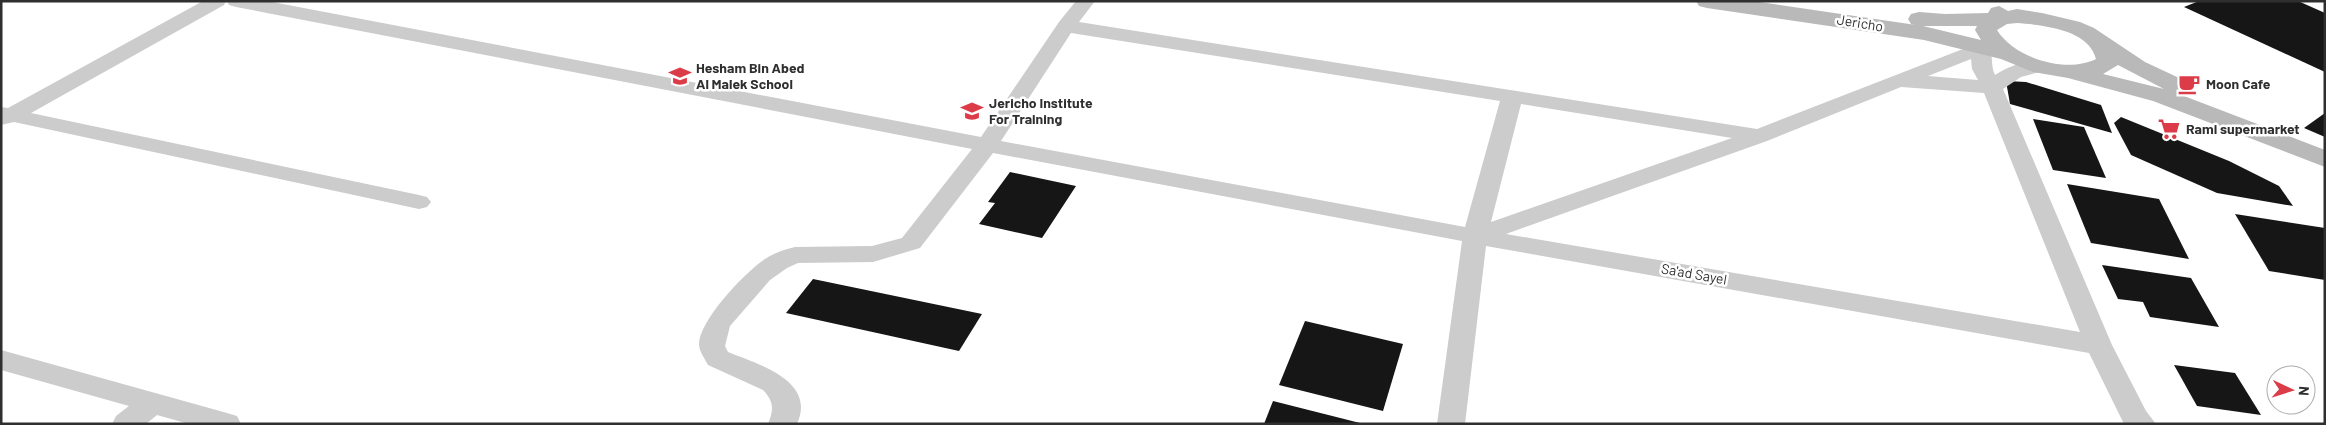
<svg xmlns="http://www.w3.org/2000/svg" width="2326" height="425" font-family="Barlow,sans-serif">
	<rect width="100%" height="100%" fill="#fff"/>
	<!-- building -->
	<g fill="#161616">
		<path d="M2199 1H2298L2325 13V72L2184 7Z"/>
		<path d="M2006 81 2026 82 2101 105 2112 133 2010 104Z"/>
		<path d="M2325 113V137L2304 128Z"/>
		<path d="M2121 117 2229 161 2279 186 2293 206 2217 193 2131 155 2114 123Z"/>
		<path d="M2033 119 2084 127 2106 178 2053 170Z"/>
		<path d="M1010 172 1076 186 1042 238 979 224 995 203 988 202Z"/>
		<path d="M2067 184 2159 199 2189 259 2091 243Z"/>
		<path d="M2235 214 2325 228V280L2269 271Z"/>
		<path d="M2102 265 2191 278 2219 327 2150 317 2143 302 2118 299Z"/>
		<path d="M813 279 982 314 959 351 786 313Z"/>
		<path d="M1305 321 1403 344 1383 411 1279 385Z"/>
		<path d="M2174 365 2235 373 2261 415 2197 406Z"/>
		<path d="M1273 401 1360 423V424H1264Z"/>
	</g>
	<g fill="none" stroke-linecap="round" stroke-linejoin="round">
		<!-- street -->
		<g fill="#ccc" fill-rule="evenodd">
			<path d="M203 1H226L224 5 31 113 419 195 427 197 431 202 427 207 419 209 14 122 1 125V107L8 108Z"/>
			<path d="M227 1H267L981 137 1059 22 1076 1H1095L1079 22 1757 129 1981 42 1988 44C1994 53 1990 65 1995 75 2009 66 2031 58 2047 62L2050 66 2047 70 2021 77 2003 89 2112 345 2146 411 2156 424H2124L2089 353 1486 246 1465 424H1437L1462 241 993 153 920 248 873 262 798 263 787 268 770 280 730 326 725 346 728 352C757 364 817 380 797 424H768C774 410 774 401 763 390L708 365C705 359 699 351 699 344 699 320 749 267 770 256 777 252 786 249 795 247L872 246 902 238 972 149 236 7 229 5ZM1071 33 1500 101 1465 227 1001 141ZM1971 59 1972 69 1978 80 1928 76ZM1901 87 1984 93 2080 332 1506 234 1767 141ZM1521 104 1732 138 1491 222Z"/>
			<path d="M1 350 227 413 237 416 241 424H189L157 415 146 424H112L116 416 129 406 1 370Z"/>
		</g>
		<!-- secondary -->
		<path fill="#b9b9b9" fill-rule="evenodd" d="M1696 1H1753L1916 25 1911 24 1908 19 1911 14 1919 12 1945 14 1988 13 1991 8 1999 6 2008 11 2017 9 2042 13 2080 22 2094 28 2145 62 2192 84 2195 89 2192 94 2184 96 2325 150V167L2153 101 2068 78 2033 72 2001 59 1924 40 1707 8 1699 6ZM2017 23C2042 25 2089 29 2096 59 2066 74 2014 58 1997 30L2007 24ZM1923 26H1977L1975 30 1981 40ZM2118 65 2164 89 2103 74Z"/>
	</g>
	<!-- icons -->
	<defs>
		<g id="school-bare" transform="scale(1.725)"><path d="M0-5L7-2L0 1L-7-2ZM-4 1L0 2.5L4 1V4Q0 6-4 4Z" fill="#db3c48" stroke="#fff" stroke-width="2.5" paint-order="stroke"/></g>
		<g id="cafe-bare" transform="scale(1.725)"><path d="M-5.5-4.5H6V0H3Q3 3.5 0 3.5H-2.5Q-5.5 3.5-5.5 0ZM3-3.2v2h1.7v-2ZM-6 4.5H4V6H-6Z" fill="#db3c48" stroke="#fff" stroke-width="2.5" paint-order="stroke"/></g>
		<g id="university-bare" transform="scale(1.725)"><path d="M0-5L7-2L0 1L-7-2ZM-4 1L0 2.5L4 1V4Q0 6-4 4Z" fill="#db3c48" stroke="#fff" stroke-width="2.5" paint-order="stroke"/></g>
		<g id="supermarket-bare" transform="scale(1.725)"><path d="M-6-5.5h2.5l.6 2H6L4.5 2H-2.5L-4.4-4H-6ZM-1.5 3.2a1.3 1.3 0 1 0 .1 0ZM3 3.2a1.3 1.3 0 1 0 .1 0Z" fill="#db3c48" stroke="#fff" stroke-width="2.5" paint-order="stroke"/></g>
	</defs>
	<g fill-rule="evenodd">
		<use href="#school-bare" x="680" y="76"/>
		<use href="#cafe-bare" x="2189" y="84"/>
		<use href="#university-bare" x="972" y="111"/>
		<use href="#supermarket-bare" x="2169" y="129"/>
	</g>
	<g text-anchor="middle" stroke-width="5" stroke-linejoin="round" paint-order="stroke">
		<!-- street labels -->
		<g font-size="14" fill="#2f2f2f" stroke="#fff">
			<text transform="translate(1860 23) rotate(9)" y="5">Jericho</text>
			<text transform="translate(1694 274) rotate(10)" y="5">Sa'ad Sayel</text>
		</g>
		<!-- poi labels -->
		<g font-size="14" font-weight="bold" fill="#2f2f2f" stroke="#fff" text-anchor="start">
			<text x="696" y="73">Hesham Bin Abed<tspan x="696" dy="16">Al Malek School</tspan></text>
			<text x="2206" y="89">Moon Cafe</text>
			<text x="989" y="108">Jericho Institute<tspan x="989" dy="16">For Training</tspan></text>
			<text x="2186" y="134">Rami supermarket</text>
		</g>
	</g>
	<!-- border -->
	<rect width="2326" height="425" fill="none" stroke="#2f2f2f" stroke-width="5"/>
	<!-- north arrow -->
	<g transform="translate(2291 390) rotate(94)"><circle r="24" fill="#ffffff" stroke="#acacac"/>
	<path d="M0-4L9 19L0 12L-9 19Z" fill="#db3c48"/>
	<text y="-8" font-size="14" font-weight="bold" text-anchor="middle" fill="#2f2f2f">N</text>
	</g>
</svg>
